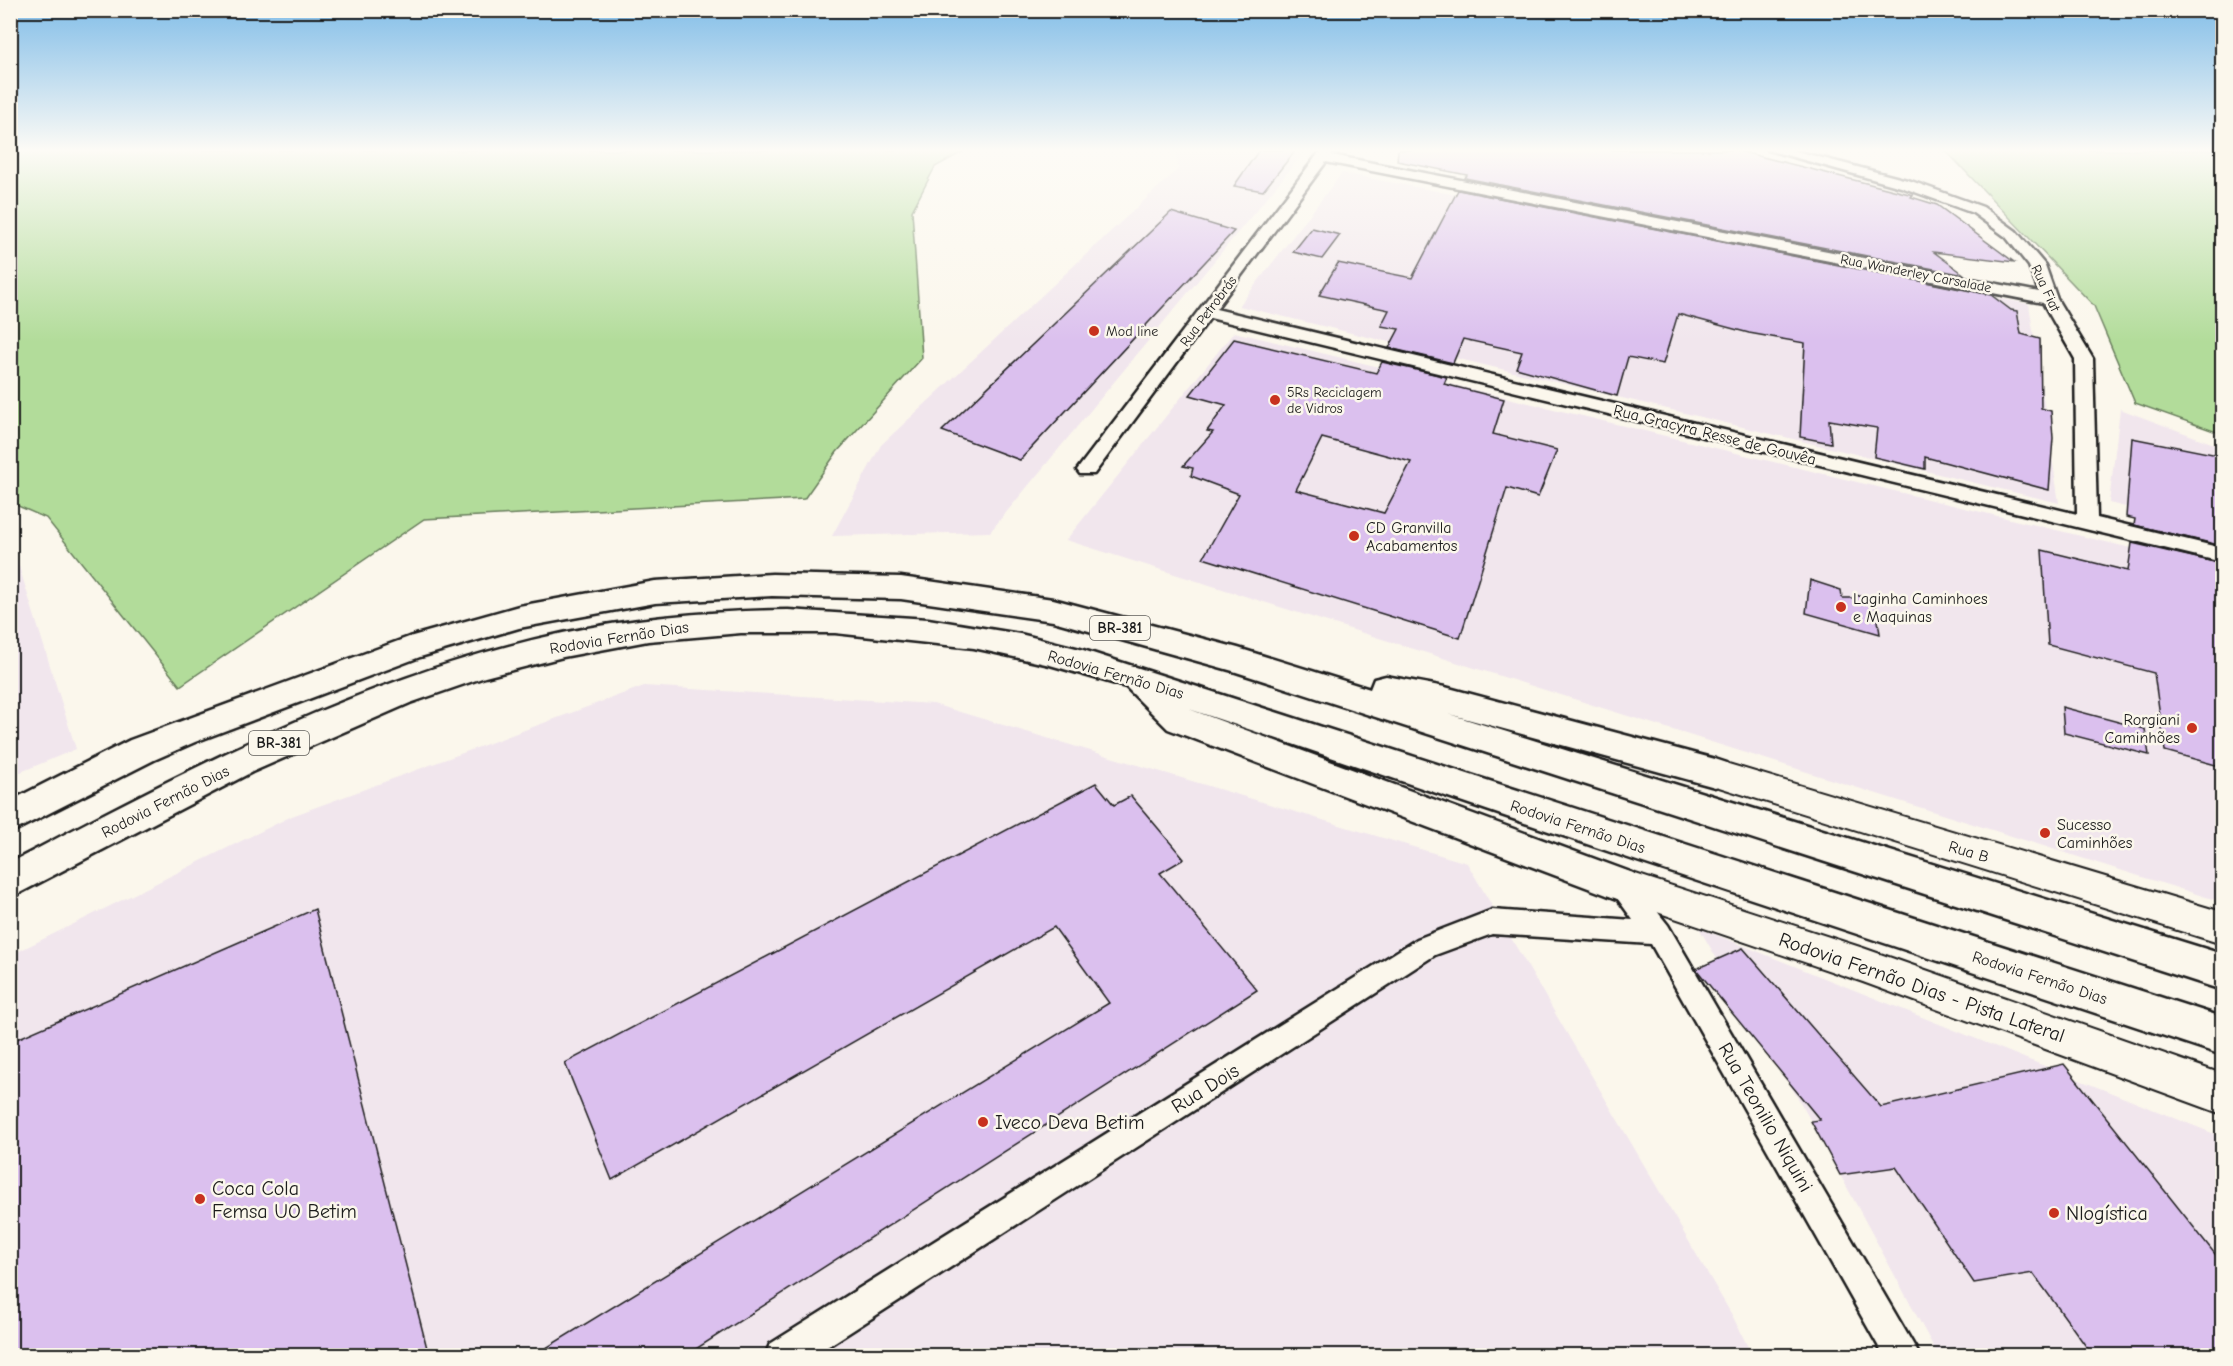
<svg xmlns="http://www.w3.org/2000/svg" width="2233" height="1366" font-family="'Comic Neue',sans-serif">
	<rect width="100%" height="100%" fill="#fbf7ec"/>
	<filter id="ink" filterUnits="userSpaceOnUse"><feTurbulence type="fractalNoise" baseFrequency=".0167" numOctaves="2"/><feDisplacementMap in="SourceGraphic" scale="12" xChannelSelector="R" yChannelSelector="G"/><feConvolveMatrix kernelMatrix="1 2 1 2 8 2 1 2 1" color-interpolation-filters="sRGB"/></filter>
	<g filter="url(#ink)">
		<!-- built -->
		<g fill="#f1e6ed">
			<path d="M1176 150H1306L990 532 832 536 881 445 1178 169Z"/>
			<path d="M1342 173 2029 304 2059 503 1239 306Z"/>
			<path d="M1234 332 2222 570V902L1066 540Z"/>
			<path d="M2120 409 2222 447V530L2109 503Z"/>
			<path d="M11 553 17 560 76 749 11 776Z"/>
			<path d="M644 686 933 704 1467 863 1732 1315 1752 1355 11 1356V955L292 816Z"/>
			<path d="M1699 928 2222 1137V1355H1938L1811 1121Z"/>
		</g>
		<!-- green -->
		<g fill="#b2dc9a" stroke="#677c5b" stroke-width="1.5">
			<path d="M11 150H966L935 167 912 211 922 358 837 452 804 499 424 519 180 686 46 518 11 503Z"/>
			<path d="M1945 150H2222V434L2135 403 2094 306Z"/>
		</g>
		<!-- building -->
		<g fill="#dbc0ee" stroke="#1c1c1c" stroke-width="1.5" fill-rule="evenodd">
			<path d="M1259 150H1296L1263 191 1234 186Z"/>
			<path d="M1398 150H1735L1913 195 1911 197 1937 205 2014 262 1934 252 1965 275 1465 178 1467 175 1397 161Z"/>
			<path d="M1458 190 1991 295 2011 310 2017 311 2021 334 2040 339 2041 408 2051 411 2053 438 2049 490 1925 457V469L1874 457 1877 428 1829 420 1831 443 1800 437 1805 343 1749 333 1678 314 1663 364 1628 357 1617 396 1516 368 1522 352 1463 339 1453 363 1389 348 1399 329 1381 326 1389 310 1319 295 1338 263 1412 278Z"/>
			<path d="M1171 212 1234 231 1020 460 942 431Z"/>
			<path d="M1312 228 1340 235 1322 259 1293 252Z"/>
			<path d="M1234 339 1376 373 1382 362 1447 377 1444 384 1504 399 1493 434 1557 450 1538 497 1507 488 1460 638 1203 558 1239 494 1191 476 1193 468 1183 466 1213 432 1207 431 1226 405 1190 395ZM1322 438 1411 462 1384 513 1296 490Z"/>
			<path d="M2132 438 2223 456V546L2134 525 2135 519 2126 517Z"/>
			<path d="M2132 543 2223 564V767L2165 751 2154 673 2048 645 2042 550 2128 571Z"/>
			<path d="M1810 580 1841 590 1842 598H1855L1856 595 1875 601 1880 634 1806 613Z"/>
			<path d="M2062 707 2145 729 2149 755 2064 733Z"/>
			<path d="M1096 783 1114 805 1131 796 1184 859 1160 873 1257 990 685 1356H533L1109 1003 1054 927 612 1180 565 1063Z"/>
			<path d="M315 909 429 1356H10V1042Z"/>
			<path d="M1743 948 1881 1107 2064 1064 2223 1264V1356H2093L2033 1273 1974 1283 1896 1167 1840 1175 1811 1121 1820 1120 1696 969Z"/>
		</g>
		<g fill="none" stroke-linecap="round" stroke-linejoin="round">
			<!-- street casing -->
			<g stroke="#1c1c1c" stroke-width="5">
				<g id="street">
					<path d="M1321 150H1335L1332 155 2039 292 2029 266 2006 237 1973 213 1901 187 1768 150H1792L1911 181 1983 207 2016 231 2045 265 2057 299 2093 359 2097 518 2222 548V562L1210 318 1094 474H1080L1077 470 1080 466ZM1326 162 2043 303 2075 359 2077 514 1216 309Z"/>
					<path d="M1620 873 1629 876 1668 925 1920 1356H1884L1651 944 1492 934 1435 955 813 1356H765L770 1344 1417 939 1492 910 1633 920 1607 884 1611 876Z"/>
				</g>
			</g>
			<!-- secondary casing -->
			<g stroke="#1c1c1c" stroke-width="4">
				<g id="secondary">
					<path d="M1715 760 2222 912V944L1703 782 1698 773 1703 764Z"/>
					<path d="M1620 869 1863 948 2222 1074V1114L1863 982 1607 895 1602 884 1607 873Z"/>
				</g>
			</g>
			<!-- highway casing -->
			<g stroke="#1c1c1c" stroke-width="5">
				<g id="highway">
					<path d="M772 574 901 577 1053 599 1238 648 1370 689 1374 679 1386 676 1445 687 1715 759 1727 763 1733 773 1727 783 1715 787 1449 714 2222 954V990L1233 671 1053 621 901 599 772 596 655 603 519 628 420 657 195 742 154 760 10 833V801L130 740 409 637 519 606 655 581Z"/>
					<path d="M788 610 928 619 1020 634 1080 649 2222 1017V1055L1628 858 1189 709 1633 873 1639 884 1633 895 1620 900 1168 729 1126 687 1050 665 974 648 835 633H741L648 641 563 657 485 677 410 703 252 772 10 898V863C187 770 366 675 563 633 637 617 712 611 788 610Z"/>
				</g>
			</g>
			<!-- street -->
			<use href="#street" fill="#fbf7ec" fill-rule="evenodd"/>
			<!-- secondary -->
			<use href="#secondary" fill="#fbf7ec" fill-rule="evenodd"/>
			<!-- highway -->
			<use href="#highway" fill="#fbf7ec" fill-rule="evenodd"/>
		</g>
	</g>
	<!-- sky -->
	<linearGradient id="sky" x2="0" y2="1"><stop stop-color="#81bde8"/><stop offset="0.44" stop-color="#fdfbf6"/><stop offset="1" stop-color="#fdfbf6" stop-opacity="0"/></linearGradient>
	<rect width="2233" height="342" fill="url(#sky)"/>
	<!-- markers -->
	<g fill="#c8321e" stroke="#fbf7ec" stroke-width="2">
		<circle cx="1094" cy="331" r="6"/>
		<circle cx="1275" cy="400" r="6"/>
		<circle cx="1354" cy="536" r="6"/>
		<circle cx="1841" cy="607" r="6"/>
		<circle cx="2192" cy="728" r="6"/>
		<circle cx="2045" cy="833" r="6"/>
		<circle cx="983" cy="1122" r="6"/>
		<circle cx="200" cy="1199" r="6"/>
		<circle cx="2054" cy="1213" r="6"/>
	</g>
	<g text-anchor="middle" stroke-width="5" stroke-linejoin="round" paint-order="stroke">
		<!-- far-street labels -->
		<g font-size="14" fill="#1c1c1c" stroke="#fbf7ec">
			<text transform="translate(1916 273) rotate(11)" y="5">Rua Wanderley Carsalade</text>
			<text transform="translate(2046 288) rotate(65)" y="5">Rua Fiat</text>
			<text transform="translate(1208 311) rotate(-53)" y="5">Rua Petrobrás</text>
		</g>
		<!-- far-poi labels -->
		<g font-size="14" fill="#1c1c1c" stroke="#fbf7ec" text-anchor="start">
			<text x="1106" y="336">Mod line</text>
			<text x="1287" y="397">5Rs Reciclagem<tspan x="1287" dy="16">de Vidros</tspan></text>
		</g>
		<!-- shield labels -->
		<g fill="#fbf7ec" stroke="#5f5e5a" stroke-width="1.5">
			<rect x="1090" y="616" width="60" height="24" rx="4.5"/>
			<rect x="249" y="731" width="60" height="24" rx="4.5"/>
		</g>
		<g font-size="15" font-weight="bold" fill="#1c1c1c">
			<text x="1120" y="633">BR-381</text>
			<text x="279" y="748">BR-381</text>
		</g>
		<!-- street labels -->
		<g font-size="16" fill="#1c1c1c" stroke="#fbf7ec">
			<text transform="translate(1715 434) rotate(14)" y="6">Rua Gracyra Resse de Gouvêa</text>
			<text transform="translate(619 637) rotate(-9)" y="6">Rodovia Fernão Dias</text>
			<text transform="translate(1116 674) rotate(16)" y="6">Rodovia Fernão Dias</text>
			<text transform="translate(165 801) rotate(-27)" y="6">Rodovia Fernão Dias</text>
			<text transform="translate(1578 826) rotate(18)" y="6">Rodovia Fernão Dias</text>
			<text transform="translate(1969 851) rotate(17)" y="6">Rua B</text>
			<text transform="translate(2040 977) rotate(18)" y="6">Rodovia Fernão Dias</text>
		</g>
		<!-- poi labels -->
		<g font-size="16" fill="#1c1c1c" stroke="#fbf7ec" text-anchor="start">
			<text x="1366" y="533">CD Granvilla<tspan x="1366" dy="18">Acabamentos</tspan></text>
			<text x="1853" y="604">Laginha Caminhoes<tspan x="1853" dy="18">e Maquinas</tspan></text>
			<text x="2180" y="725" text-anchor="end">Rorgiani<tspan x="2180" dy="18">Caminhões</tspan></text>
			<text x="2057" y="830">Sucesso<tspan x="2057" dy="18">Caminhões</tspan></text>
		</g>
		<!-- near-street labels -->
		<g font-size="20" fill="#1c1c1c" stroke="#fbf7ec">
			<text transform="translate(1922 987) rotate(19)" y="7">Rodovia Fernão Dias - Pista Lateral</text>
			<text transform="translate(1205 1088) rotate(-32)" y="7">Rua Dois</text>
			<text transform="translate(1766 1117) rotate(60)" y="7">Rua Teonilio Niquini</text>
		</g>
		<!-- near-poi labels -->
		<g font-size="20" fill="#1c1c1c" stroke="#fbf7ec" text-anchor="start">
			<text x="995" y="1129">Iveco Deva Betim</text>
			<text x="212" y="1195">Coca Cola<tspan x="212" dy="23">Femsa UO Betim</tspan></text>
			<text x="2066" y="1220">Nlogística</text>
		</g>
	</g>
	<!-- margin -->
	<rect width="2233" height="1366" fill="none" stroke="#fbf7ec" stroke-width="36"/>
	<rect x="18" y="18" width="2197" height="1330" fill="none" stroke="#1c1c1c" stroke-width="2" filter="url(#ink)"/>
</svg>
